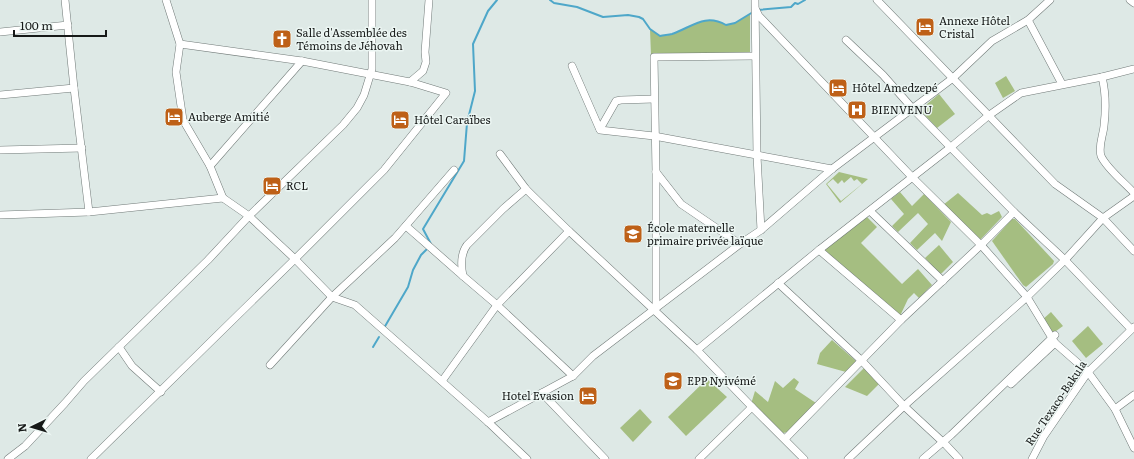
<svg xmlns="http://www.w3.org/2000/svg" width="1134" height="459" font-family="Literata,serif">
	<rect width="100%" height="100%" fill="#dee9e6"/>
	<!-- green -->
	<g fill="#a5be81" fill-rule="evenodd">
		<path d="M750 14V54L651 56 650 29 660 36C664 36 669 35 672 34 692 27 705 13 726 25L735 23Z"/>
		<path d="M1006 76 1015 91 1003 98 995 83Z"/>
		<path d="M939 94 955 114 937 128 920 110Z"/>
		<path d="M839 172 868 179 840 203 826 184ZM851 177 854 181 857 179 862 184 841 201 827 184 833 179 838 184 842 180 844 183Z"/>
		<path d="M900 192 912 206 924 194 951 222 942 241 935 233 917 250 910 243 928 224 918 213 898 232 892 226 904 214 891 199Z"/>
		<path d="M958 193 982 215 987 213 991 215 999 211 1002 217 980 240 943 205Z"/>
		<path d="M867 217 877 227 861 243 902 284 918 269 932 285 919 298 914 293 908 299 900 316 824 250Z"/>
		<path d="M1012 219H1015L1054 261 1053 264 1026 287 1023 285 992 241Z"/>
		<path d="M939 245 953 262 942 273 940 274 925 258Z"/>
		<path d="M1051 312 1063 326 1052 334 1042 320Z"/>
		<path d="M1088 326 1103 344 1086 358 1072 341Z"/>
		<path d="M832 340 857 362 846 372 817 364 820 353Z"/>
		<path d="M864 368 880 383 867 396 845 387Z"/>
		<path d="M794 378 799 382 795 389 816 403 788 432 783 433 751 404 755 391 768 402 775 381 783 388Z"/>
		<path d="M707 379 727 397 686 436 668 417Z"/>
		<path d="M640 409 652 422 633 442 620 428Z"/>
	</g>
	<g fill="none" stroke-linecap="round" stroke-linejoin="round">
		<!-- stream -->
		<g stroke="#4ea7c9" stroke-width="2">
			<path d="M550 0 554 3 577 7 603 17 628 15 639 17 643 19 650 29 660 36C664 35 668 35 672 34 692 27 705 13 726 25L735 23 753 12"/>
			<path d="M757 10 791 7 795 3 798 4 805 0"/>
			<path d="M431 244 423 229 464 161 467 123 475 91 473 44 488 11 497 0"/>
			<path d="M384 328 408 287 413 270 421 255 429 247"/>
			<path d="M373 347 379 337"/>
		</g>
		<!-- street casing -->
		<g stroke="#717a78" stroke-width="8">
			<g id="street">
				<path d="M65 0 74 88 89 212"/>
				<path d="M166 0 180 44 176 72 183 120 210 166 223 198"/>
				<path d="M755 0 757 156 761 230"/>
				<path d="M877 0 1055 184 1103 218 1134 251"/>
				<path d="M1130 0 1134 3"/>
				<path d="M756 10 759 16 912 177 981 245 1027 297 1055 343 1088 372 1115 409 1134 448"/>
				<path d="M1028 20 1062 84"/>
				<path d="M0 32 68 25"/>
				<path d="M846 40 883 75 913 109 1014 212 1065 260 1131 329"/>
				<path d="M572 66 600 130 654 136 832 169"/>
				<path d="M1102 77C1106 93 1106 109 1104 126 1103 136 1098 146 1101 156 1107 169 1124 182 1134 193"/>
				<path d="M410 82 423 71 426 62 425 52 429 0"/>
				<path d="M0 95 74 88"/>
				<path d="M600 129 616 101 621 100 654 99"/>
				<path d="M0 150 82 148"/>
				<path d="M500 154 526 189 533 196 569 231 697 350 752 407 804 459"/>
				<path d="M210 166 302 61"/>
				<path d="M656 172 681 204 740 244"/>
				<path d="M526 189 503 209 467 245C461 253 461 266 463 276L497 305 573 376"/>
				<path d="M870 211 943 281"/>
				<path d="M0 215 89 212 223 198 249 216 295 259 332 297 355 305 488 422 527 459"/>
				<path d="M406 226 463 276"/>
				<path d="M819 250 901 320"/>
				<path d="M778 283 862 361 904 406 946 445 959 459"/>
				<path d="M656 308V172L654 57 755 56"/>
				<path d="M119 347 132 366 161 392"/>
				<path d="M697 350 819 250 951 147 988 116 1021 93 1102 77 1134 69"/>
				<path d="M270 365 332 297 395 238 454 170"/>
				<path d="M442 381 497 305 569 231"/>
				<path d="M1011 384 1055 343"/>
				<path d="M542 393 605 459"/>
				<path d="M1115 409 1134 395"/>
				<path d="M488 422 573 376 593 356 740 244 761 230 832 169 953 78 992 41 1028 20 1050 0"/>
				<path d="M785 439 901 320 981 245 1014 212"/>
				<path d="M8 459 25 446 65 403 84 381 208 260 249 216 343 125 357 108 364 95 372 69V0"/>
				<path d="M91 459 295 259 384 170 446 93 410 82 302 61 180 44"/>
				<path d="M699 459 752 407"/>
				<path d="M848 459 904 406 1027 297 1065 260 1103 218 1134 196"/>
				<path d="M923 459 951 435 1055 335"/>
				<path d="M1032 459 1044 436 1088 372 1134 327"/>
			</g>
		</g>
		<!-- street -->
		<use href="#street" stroke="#fff" stroke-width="7"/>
	</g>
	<!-- icons -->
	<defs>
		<g id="hotel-square" transform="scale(1)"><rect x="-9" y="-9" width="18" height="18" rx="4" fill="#be6017" stroke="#ecf6f3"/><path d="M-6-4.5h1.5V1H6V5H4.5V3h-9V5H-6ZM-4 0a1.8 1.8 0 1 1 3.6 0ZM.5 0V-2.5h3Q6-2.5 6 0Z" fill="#fff"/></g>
		<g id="church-square" transform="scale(1)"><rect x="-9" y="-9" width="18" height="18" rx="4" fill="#be6017" stroke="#ecf6f3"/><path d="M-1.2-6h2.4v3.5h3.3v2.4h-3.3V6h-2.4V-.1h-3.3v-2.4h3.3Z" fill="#fff"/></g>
		<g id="hospital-square" transform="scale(1)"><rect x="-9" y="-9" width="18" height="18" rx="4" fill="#be6017" stroke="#ecf6f3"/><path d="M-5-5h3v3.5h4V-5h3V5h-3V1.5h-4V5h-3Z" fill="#fff"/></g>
		<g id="school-square" transform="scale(1)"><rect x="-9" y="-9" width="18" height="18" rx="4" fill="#be6017" stroke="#ecf6f3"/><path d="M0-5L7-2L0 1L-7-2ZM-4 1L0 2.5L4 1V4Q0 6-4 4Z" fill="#fff"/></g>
	</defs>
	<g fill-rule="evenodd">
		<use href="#hotel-square" x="925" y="27"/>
		<use href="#church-square" x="282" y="39"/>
		<use href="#hotel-square" x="838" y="88"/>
		<use href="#hospital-square" x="857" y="110"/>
		<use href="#hotel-square" x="174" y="117"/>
		<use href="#hotel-square" x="400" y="120"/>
		<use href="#hotel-square" x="272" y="186"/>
		<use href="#school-square" x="633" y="234"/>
		<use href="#school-square" x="673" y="381"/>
		<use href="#hotel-square" x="588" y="396"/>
	</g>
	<g text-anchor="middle" stroke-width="3" stroke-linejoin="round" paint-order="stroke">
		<!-- poi labels -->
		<g font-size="11" fill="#161918" stroke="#ecf6f3" text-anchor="start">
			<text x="939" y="25">Annexe Hôtel<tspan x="939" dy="13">Cristal</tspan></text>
			<text x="296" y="37">Salle d'Assemblée des<tspan x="296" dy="13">Témoins de Jéhovah</tspan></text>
			<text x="852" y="92">Hôtel Amedzepé</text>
			<text x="871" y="114">BIENVENU</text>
			<text x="188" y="121">Auberge Amitié</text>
			<text x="414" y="124">Hôtel Caraïbes</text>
			<text x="286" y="190">RCL</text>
			<text x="647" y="232">École maternelle<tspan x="647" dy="13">primaire privée laïque</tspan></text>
			<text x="687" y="385">EPP Nyivémé</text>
			<text x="574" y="400" text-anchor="end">Hotel Evasion</text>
		</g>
		<!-- street labels -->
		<g font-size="11" fill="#161918" stroke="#ecf6f3">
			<text transform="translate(1056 403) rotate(-56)" y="4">Rue Texaco-Bakula</text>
		</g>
	</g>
	<!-- north arrow -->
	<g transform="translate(32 427) rotate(265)" stroke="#ecf6f3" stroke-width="3" paint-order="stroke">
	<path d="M0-3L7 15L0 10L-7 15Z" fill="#161918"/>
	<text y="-6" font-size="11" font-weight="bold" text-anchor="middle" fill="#161918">N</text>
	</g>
	<!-- scale -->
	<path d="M14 30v6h92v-6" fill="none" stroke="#161918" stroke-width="2"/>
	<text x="20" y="30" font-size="12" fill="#161918" stroke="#ecf6f3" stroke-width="3" paint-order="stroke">100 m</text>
</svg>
